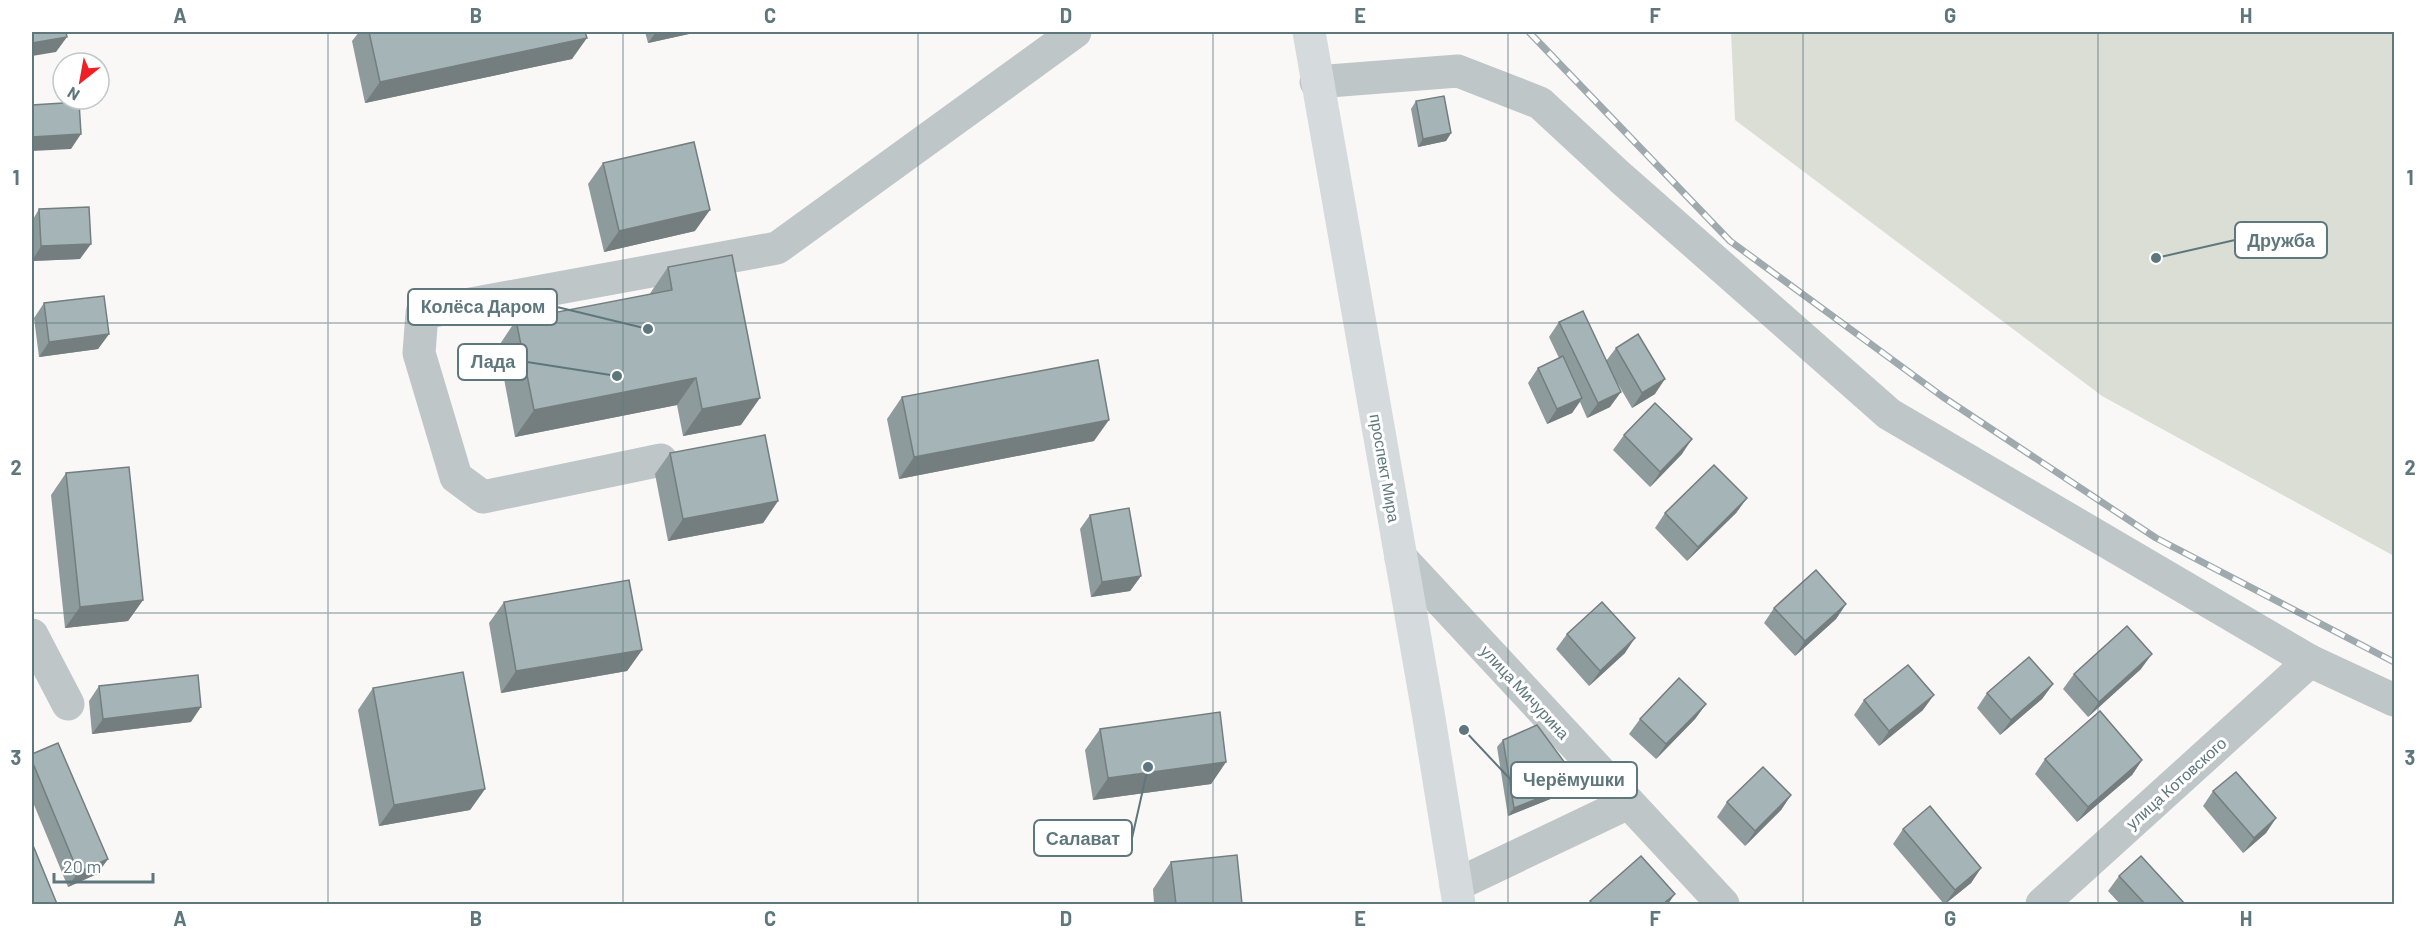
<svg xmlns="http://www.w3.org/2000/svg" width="2426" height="936" font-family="Barlow,sans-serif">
	<rect width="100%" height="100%" fill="#f9f8f6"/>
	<!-- green -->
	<path fill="#daded5" d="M1731 32H2394V556L2102 396 1735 120Z"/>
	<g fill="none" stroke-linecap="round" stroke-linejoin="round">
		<!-- minor -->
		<g stroke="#bfc6c8" stroke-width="33">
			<path d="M1316 82 1458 71 1540 103 1621 178 1889 414 2310 661 2394 700"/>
			<path d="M661 460 483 497 456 477 419 353 422 313 777 248 1075 32"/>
			<path d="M1401 558 1723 904"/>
			<path d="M32 635 68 704"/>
			<path d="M1456 885 1628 803"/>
			<path d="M2042 904 2310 661"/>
		</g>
		<!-- major -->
		<path stroke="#d5dbdd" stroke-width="33" d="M1309 32 1428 712 1459 904"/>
		<!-- rail casing -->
		<g stroke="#9eaaad" stroke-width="7">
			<path id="rail" d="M1529 32 1730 241 1943 397 2156 538 2394 662"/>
		</g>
		<!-- rail -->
		<use href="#rail" stroke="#fff" stroke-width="4.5" stroke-dasharray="14" stroke-linecap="butt"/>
	</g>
	<!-- wall -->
	<g fill="#8e9b9d">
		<path d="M359 32H585L572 59 365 103 352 41Z"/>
		<path d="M645 32H698L648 43Z"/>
		<path d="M1416 101 1451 133 1446 141 1418 147 1411 109Z"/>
		<path d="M603 163 695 231 604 252 588 184Z"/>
		<path d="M39 209 80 259 32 261V221Z"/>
		<path d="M668 267 741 425 683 436 677 405 515 437 498 347 516 320 649 295Z"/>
		<path d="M44 303 109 334 98 349 39 357 34 318Z"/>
		<path d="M1559 322 1606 361 1616 348 1655 394 1632 408 1614 377 1610 407 1587 418 1580 402 1572 413 1547 424 1528 383 1538 368 1559 358 1549 337Z"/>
		<path d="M902 397 1094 441 899 479 887 419Z"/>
		<path d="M1624 435 1682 454 1650 487 1613 450Z"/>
		<path d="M670 453 778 501 763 523 668 541 655 474Z"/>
		<path d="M66 473 143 600 128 621 65 628 51 495Z"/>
		<path d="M1747 498 1736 513 1687 561 1655 528 1665 513Z"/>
		<path d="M1090 515 1141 576 1130 591 1091 597 1080 529Z"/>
		<path d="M504 602 642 650 627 671 501 693 489 623Z"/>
		<path d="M1846 604 1836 619 1795 656 1764 623 1774 608Z"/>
		<path d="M1567 634 1625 653 1589 686 1556 649Z"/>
		<path d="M2141 669 2088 717 2063 689 2074 674Z"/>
		<path d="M2053 684 2042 699 2000 735 1977 708 1987 693Z"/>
		<path d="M99 686 191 722 92 734 89 701Z"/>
		<path d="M373 688 485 789 470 810 379 826 358 710Z"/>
		<path d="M1864 700 1923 710 1879 746 1854 715Z"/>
		<path d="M1706 704 1695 719 1656 759 1629 734 1640 719Z"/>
		<path d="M1100 729 1226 762 1211 784 1093 800 1085 750Z"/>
		<path d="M1503 740 1579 782 1573 790 1508 816 1497 747Z"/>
		<path d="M32 754 108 859 97 874 68 887 32 800Z"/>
		<path d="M2045 759 2142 760 2132 775 2077 822 2035 774Z"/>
		<path d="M2213 791 2276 818 2266 833 2243 853 2203 806Z"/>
		<path d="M1791 795 1781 810 1745 846 1717 817 1727 802Z"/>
		<path d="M1903 829 1981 868 1971 883 1945 904H1944L1893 844Z"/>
		<path d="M1171 862 1242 904H1154L1153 889Z"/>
		<path d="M2119 876 2185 904H2120L2108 891Z"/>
	</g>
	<!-- shaded-wall -->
	<g fill="#747e7f">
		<path d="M656 32H698L648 43Z"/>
		<path d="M67 37 56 52 32 56V43Z"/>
		<path d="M587 38 572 59 365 103 380 82Z"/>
		<path d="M1451 133 1446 141 1418 147 1423 139Z"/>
		<path d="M81 134 71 149 32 151V137Z"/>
		<path d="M710 210 695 231 604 252 619 231Z"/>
		<path d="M91 244 80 259 32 261 41 246Z"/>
		<path d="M109 334 98 349 39 357 49 342Z"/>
		<path d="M696 378 677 405 515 437 534 410Z"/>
		<path d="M1665 379 1655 394 1632 408 1642 393Z"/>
		<path d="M1621 392 1610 407 1587 418 1598 403Z"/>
		<path d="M760 398 741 425 683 436 702 409Z"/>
		<path d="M1582 398 1572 413 1547 424 1557 409Z"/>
		<path d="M1109 420 1094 441 899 479 914 457Z"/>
		<path d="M1692 439 1682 454 1650 487 1660 472Z"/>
		<path d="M1747 498 1736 513 1687 561 1698 547Z"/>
		<path d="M778 501 763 523 668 541 683 519Z"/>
		<path d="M1141 576 1130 591 1091 597 1102 582Z"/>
		<path d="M143 600 128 621 65 628 80 607Z"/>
		<path d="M1846 604 1836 619 1795 656 1805 641Z"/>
		<path d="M1635 638 1625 653 1589 686 1600 671Z"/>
		<path d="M642 650 627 671 501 693 516 671Z"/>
		<path d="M2152 654 2141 669 2088 717 2099 702Z"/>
		<path d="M2053 684 2042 699 2000 735 2011 720Z"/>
		<path d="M1934 695 1923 710 1879 746 1889 731Z"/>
		<path d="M1706 704 1695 719 1656 759 1666 744Z"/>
		<path d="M201 707 191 722 92 734 103 719Z"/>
		<path d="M2142 760 2132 775 2077 822 2088 807Z"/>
		<path d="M1226 762 1211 784 1093 800 1108 778Z"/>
		<path d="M1579 782 1573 790 1508 816 1514 808Z"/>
		<path d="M485 789 470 810 379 826 394 805Z"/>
		<path d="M1791 795 1781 810 1745 846 1755 831Z"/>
		<path d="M2276 818 2266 833 2243 853 2254 838Z"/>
		<path d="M108 859 97 874 68 887 78 872Z"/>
		<path d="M1981 868 1971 883 1945 904 1955 890Z"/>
		<path d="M1675 894 1668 904H1663Z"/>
	</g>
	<!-- building -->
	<g fill="#a5b4b6" stroke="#747e7f" stroke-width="1.5">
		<path d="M32 32H66L67 37 32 43Z"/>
		<path d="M369 32H585L587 38 380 82Z"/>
		<path d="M1444 96 1451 133 1423 139 1416 101Z"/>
		<path d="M79 102 81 134 32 137V105Z"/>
		<path d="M694 142 710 210 619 231 603 163Z"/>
		<path d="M89 207 91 244 41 246 39 209Z"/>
		<path d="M732 255 760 398 702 409 696 378 534 410 516 320 672 290 668 267Z"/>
		<path d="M104 296 109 334 49 342 44 303Z"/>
		<path d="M1583 311 1621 392 1598 403 1559 322Z"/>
		<path d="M1638 334 1665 379 1642 393 1616 348Z"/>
		<path d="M1563 356 1582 398 1557 409 1538 368Z"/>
		<path d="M1098 360 1109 420 914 457 902 397Z"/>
		<path d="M1655 403 1692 439 1660 472 1624 435Z"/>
		<path d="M765 435 778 501 683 519 670 453Z"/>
		<path d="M1714 465 1747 498 1698 547 1665 513Z"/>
		<path d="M129 467 143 600 80 607 66 473Z"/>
		<path d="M1129 508 1141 576 1102 582 1090 515Z"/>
		<path d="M1816 570 1846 604 1805 641 1774 608Z"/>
		<path d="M629 580 642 650 516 671 504 602Z"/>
		<path d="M1602 602 1635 638 1600 671 1567 634Z"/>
		<path d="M2127 626 2152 654 2099 702 2074 674Z"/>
		<path d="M2029 657 2053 684 2011 720 1987 693Z"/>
		<path d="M1908 665 1934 695 1889 731 1864 700Z"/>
		<path d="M463 672 485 789 394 805 373 688Z"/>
		<path d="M198 675 201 707 103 719 99 686Z"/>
		<path d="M1679 678 1706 704 1666 744 1640 719Z"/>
		<path d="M2100 711 2142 760 2088 807 2045 759Z"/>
		<path d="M1220 712 1226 762 1108 778 1100 729Z"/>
		<path d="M1537 725 1579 782 1514 808 1503 740Z"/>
		<path d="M58 743 108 859 78 872 32 761V754Z"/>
		<path d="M1763 767 1791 795 1755 831 1727 802Z"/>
		<path d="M2236 772 2276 818 2254 838 2213 791Z"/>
		<path d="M1930 806 1981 868 1955 890 1903 829Z"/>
		<path d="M32 843 57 904H32Z"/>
		<path d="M1237 855 1242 904H1176L1171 862Z"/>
		<path d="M1641 856 1675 894 1663 904H1593L1590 901Z"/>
		<path d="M2141 856 2185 904H2145L2119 876Z"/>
	</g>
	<!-- grid -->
	<path fill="none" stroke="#5e777d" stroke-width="1.5" stroke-opacity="0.55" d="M328 32V904M623 32V904M918 32V904M1213 32V904M1508 32V904M1803 32V904M2098 32V904M32 323H2394M32 613H2394"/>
	<g text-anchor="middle" stroke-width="6" stroke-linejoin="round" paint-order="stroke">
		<!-- street labels -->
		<g font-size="16" fill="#5e777d" stroke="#fff">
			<text transform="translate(1385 468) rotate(80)" y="6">проспект Мира</text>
			<text transform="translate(1525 692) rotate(47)" y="6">улица Мичурина</text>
			<text transform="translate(2176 783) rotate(-42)" y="6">улица Котовского</text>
		</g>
	</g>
	<!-- callouts -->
	<path fill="none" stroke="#5e777d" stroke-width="2" d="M2156 258L2235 240M648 329L557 307M617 376L527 362M1464 730L1511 780M1148 767L1132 838"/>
	<g fill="#5e777d" stroke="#fff" stroke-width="2">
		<circle cx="2156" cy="258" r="6"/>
		<circle cx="648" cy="329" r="6"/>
		<circle cx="617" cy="376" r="6"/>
		<circle cx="1464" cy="730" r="6"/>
		<circle cx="1148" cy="767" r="6"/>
	</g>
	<g fill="#fff" stroke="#5e777d" stroke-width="2">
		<rect x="2235" y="222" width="92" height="36" rx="6"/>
		<rect x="408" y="289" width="149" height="36" rx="6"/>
		<rect x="458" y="344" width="69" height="36" rx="6"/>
		<rect x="1511" y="762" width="126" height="36" rx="6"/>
		<rect x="1034" y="820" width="98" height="36" rx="6"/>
	</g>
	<g font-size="18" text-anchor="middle" font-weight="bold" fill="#5e777d">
		<text x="2281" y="247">Дружба</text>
		<text x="483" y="313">Колёса Даром</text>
		<text x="493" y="368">Лада</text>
		<text x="1574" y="786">Черёмушки</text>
		<text x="1083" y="845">Салават</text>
	</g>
	<!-- border -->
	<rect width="2426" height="936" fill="none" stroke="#ffffff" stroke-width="66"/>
	<!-- north arrow -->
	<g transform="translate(81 81) rotate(211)"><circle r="28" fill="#ffffff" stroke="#bfc9cb" stroke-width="1.5"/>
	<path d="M0-4.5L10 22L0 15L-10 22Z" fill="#ee2025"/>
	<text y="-9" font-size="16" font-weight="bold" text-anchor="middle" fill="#5e777d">N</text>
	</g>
	<!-- scale -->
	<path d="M54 873v9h99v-9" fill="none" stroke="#5e777d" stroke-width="3"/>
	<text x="63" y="873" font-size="18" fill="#5e777d" stroke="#ffffff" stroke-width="4.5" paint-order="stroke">20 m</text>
	<rect x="33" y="33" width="2360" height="870" fill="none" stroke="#5e777d" stroke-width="2"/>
	<g font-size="20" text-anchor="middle" font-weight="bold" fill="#5e777d">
		<text x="180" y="23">A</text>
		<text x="476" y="23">B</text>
		<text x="770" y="23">C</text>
		<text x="1066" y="23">D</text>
		<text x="1360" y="23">E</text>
		<text x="1655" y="23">F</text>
		<text x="1950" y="23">G</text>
		<text x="2246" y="23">H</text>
		<text x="16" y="185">1</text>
		<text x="2410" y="185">1</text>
		<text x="16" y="475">2</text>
		<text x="2410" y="475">2</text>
		<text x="16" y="765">3</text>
		<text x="2410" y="765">3</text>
		<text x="180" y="926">A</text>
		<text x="476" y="926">B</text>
		<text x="770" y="926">C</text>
		<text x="1066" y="926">D</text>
		<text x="1360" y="926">E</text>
		<text x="1655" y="926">F</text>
		<text x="1950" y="926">G</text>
		<text x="2246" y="926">H</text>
	</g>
</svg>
